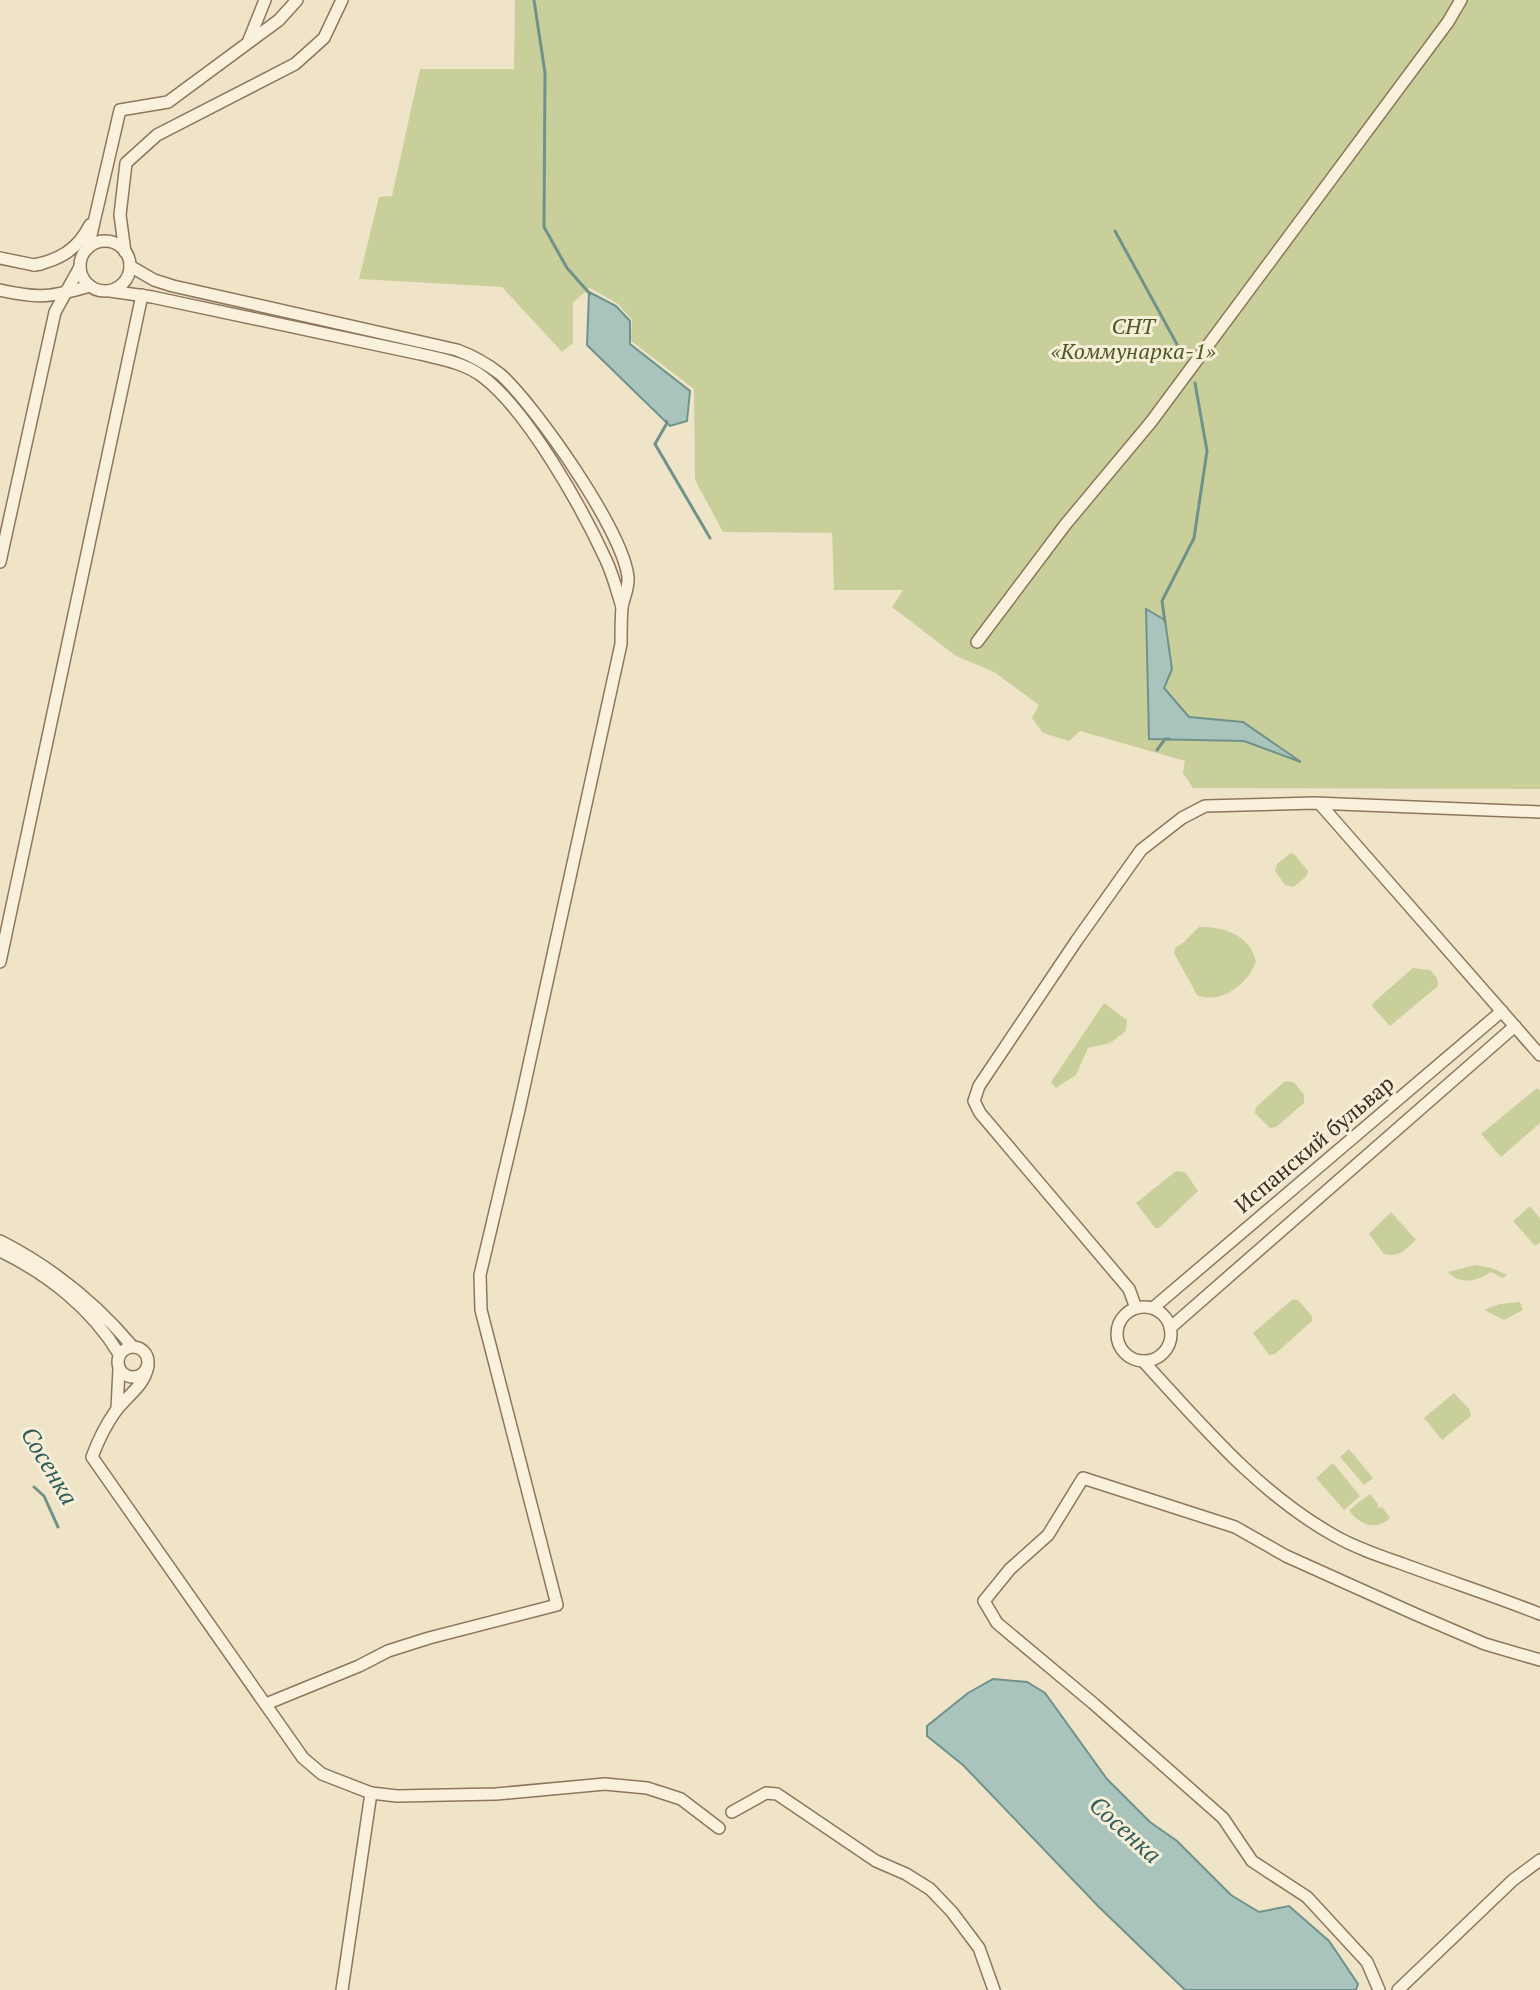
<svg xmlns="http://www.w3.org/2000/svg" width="1540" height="1990" font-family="'PT Serif',serif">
	<rect width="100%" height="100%" fill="#f0e4c8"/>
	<!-- green -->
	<g fill="#c9cf9b">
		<path d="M515 0H1540V789L1193 788 1183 773 1185 761 1080 731 1069 741 1043 733 1032 718 1039 705 994 672 956 656 892 607 903 590H834L832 533 723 532 695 480 694 389 631 341 632 320 618 304 590 288 573 302V343L562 352 502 287 359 279 379 197 392 196 420 69H514Z"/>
		<path d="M1291 853 1295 855 1308 871 1306 877 1293 887 1285 885 1275 871 1277 864Z"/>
		<path d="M1199 927C1224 927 1249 934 1256 961 1249 984 1220 1005 1197 995L1174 953 1176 947 1183 943Z"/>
		<path d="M1413 968 1430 970 1437 978 1438 986 1390 1026 1372 1006 1373 1003Z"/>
		<path d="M1104 1003 1127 1020 1126 1031 1110 1043 1088 1048 1076 1075 1056 1088 1051 1082Z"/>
		<path d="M1285 1081 1294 1082 1304 1095V1103L1276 1127 1270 1128 1255 1113 1256 1107Z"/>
		<path d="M1537 1088 1540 1090V1123L1501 1157 1481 1134Z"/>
		<path d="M1176 1171 1185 1172 1198 1191 1159 1228H1155L1136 1203Z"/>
		<path d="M1530 1206 1540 1218V1242L1535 1246 1513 1221Z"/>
		<path d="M1391 1212 1416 1240C1406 1249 1399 1258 1384 1254L1369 1234Z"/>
		<path d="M1475 1265 1492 1268 1507 1275 1503 1278 1491 1272C1477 1281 1461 1286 1448 1272Z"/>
		<path d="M1293 1299 1299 1301 1312 1316V1321L1275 1354 1269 1355 1253 1333Z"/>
		<path d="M1520 1302 1523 1310 1504 1320 1484 1310 1499 1304Z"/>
		<path d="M1454 1393 1470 1410 1471 1416 1442 1440 1424 1418Z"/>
		<path d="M1349 1449 1373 1478 1364 1485 1340 1457Z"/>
		<path d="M1333 1463 1360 1496 1344 1510 1316 1478Z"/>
		<path d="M1370 1494 1378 1504V1508L1382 1507 1390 1518C1376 1532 1358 1524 1349 1510Z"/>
	</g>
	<!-- water -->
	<g fill="#a9c4bc" stroke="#6f938a" stroke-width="2">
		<path d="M589 292 616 306 630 321V344L690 391 687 421 670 426 587 345Z"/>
		<path d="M1146 609 1165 620 1172 669 1164 688 1189 717 1243 722 1301 762 1244 741 1149 739Z"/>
		<path d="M993 1679 1027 1682 1045 1693 1107 1779 1150 1822 1177 1841 1231 1895 1259 1912 1289 1906 1329 1941 1358 1984 1356 1990H1185L1099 1907 963 1765 927 1736V1726L968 1693Z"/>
	</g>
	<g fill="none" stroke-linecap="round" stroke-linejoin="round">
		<!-- stream -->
		<g stroke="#6f938a" stroke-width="3">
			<path d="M534 0 545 73 544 227 567 268 590 294"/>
			<path d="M1115 231 1179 348"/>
			<path d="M666 421 667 423 655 444 710 538"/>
			<path d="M1165 622 1162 601 1194 538 1207 451 1195 383"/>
			<path d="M1157 750 1165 739H1169"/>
			<path d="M34 1487 44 1496 58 1527"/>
		</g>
		<!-- minor casing -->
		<g stroke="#8d765c" stroke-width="14">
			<g id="minor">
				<path d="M249 40 265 0"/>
				<circle cx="105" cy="266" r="25"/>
				<path d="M88 248 120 110 168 102 279 20 297 0"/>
				<path d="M125 252 120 215 126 163 157 135 295 64 324 38 342 0"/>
				<path d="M0 258 34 265 41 264"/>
				<path d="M34 265C60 260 78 249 90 225"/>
				<path d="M130 266 154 280 173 286 457 350C473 356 486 363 500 374 535 405 623 531 628 577 629 587 624 597 622 607 621 619 621 632 621 644L519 1110 480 1275 481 1310 557 1605 429 1638 388 1651 359 1666 266 1704"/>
				<path d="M0 290C39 299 52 297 90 286"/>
				<path d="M110 291 152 297 420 354C441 359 465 363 483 377 528 411 582 508 606 560 613 575 617 591 622 607"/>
				<path d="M0 562 55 312 80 267"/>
				<path d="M977 642 1065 525 1151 422 1448 22 1461 0"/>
				<path d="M1320 804 1540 1055"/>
				<path d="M0 962 142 295"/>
				<path d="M0 1241C51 1267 95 1302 132 1346"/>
				<path d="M0 1251C48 1274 92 1309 119 1354"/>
				<circle cx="1144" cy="1334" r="27"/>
				<path d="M1136 1308 1129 1289 980 1113 974 1101 979 1086 1077 940 1141 850 1182 818 1205 806 1314 803 1540 812"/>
				<path d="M1153 1308 1502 1011"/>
				<path d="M1170 1328 1515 1026"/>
				<circle cx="133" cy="1362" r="15"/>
				<path d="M1143 1361C1202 1425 1258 1493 1335 1536 1356 1548 1380 1556 1403 1564 1448 1581 1495 1596 1540 1614"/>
				<path d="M148 1366C144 1387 127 1395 115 1412 105 1426 98 1441 92 1457L303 1758 322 1774 371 1793 397 1796 496 1794 605 1784 647 1788 681 1799 719 1828"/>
				<path d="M117 1409 119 1369"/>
				<path d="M732 1812 766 1793 777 1794 876 1861 906 1874 930 1889 952 1912 979 1948 994 1990"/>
				<path d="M342 1990 371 1793"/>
				<path d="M1379 1990 1367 1962 1307 1897 1252 1861 1223 1818 1094 1704 997 1623 984 1601 1010 1569 1048 1535 1083 1478 1235 1527 1286 1556 1415 1614 1485 1644 1540 1660"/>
				<path d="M1398 1990 1513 1880 1540 1860"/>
			</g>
		</g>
		<!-- minor -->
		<use href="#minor" stroke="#faf1dc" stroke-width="11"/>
	</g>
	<g text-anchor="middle" stroke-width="6" stroke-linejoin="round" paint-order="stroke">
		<!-- park labels -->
		<g font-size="22" font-style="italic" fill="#4d5a26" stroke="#f7eed8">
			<text x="1133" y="334">СНТ<tspan x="1133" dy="25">«Коммунарка-1»</tspan></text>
		</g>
		<!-- street labels -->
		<g font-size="22" fill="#3d2e20" stroke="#f7eed8">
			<text transform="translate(1314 1144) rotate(-40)" y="8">Испанский бульвар</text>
		</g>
		<!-- water labels -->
		<g font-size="24" font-style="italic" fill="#2f5d5a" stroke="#f7eed8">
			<text transform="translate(49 1466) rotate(59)" y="8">Сосенка</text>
			<text transform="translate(1125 1830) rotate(42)" y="8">Сосенка</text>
		</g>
	</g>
</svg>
